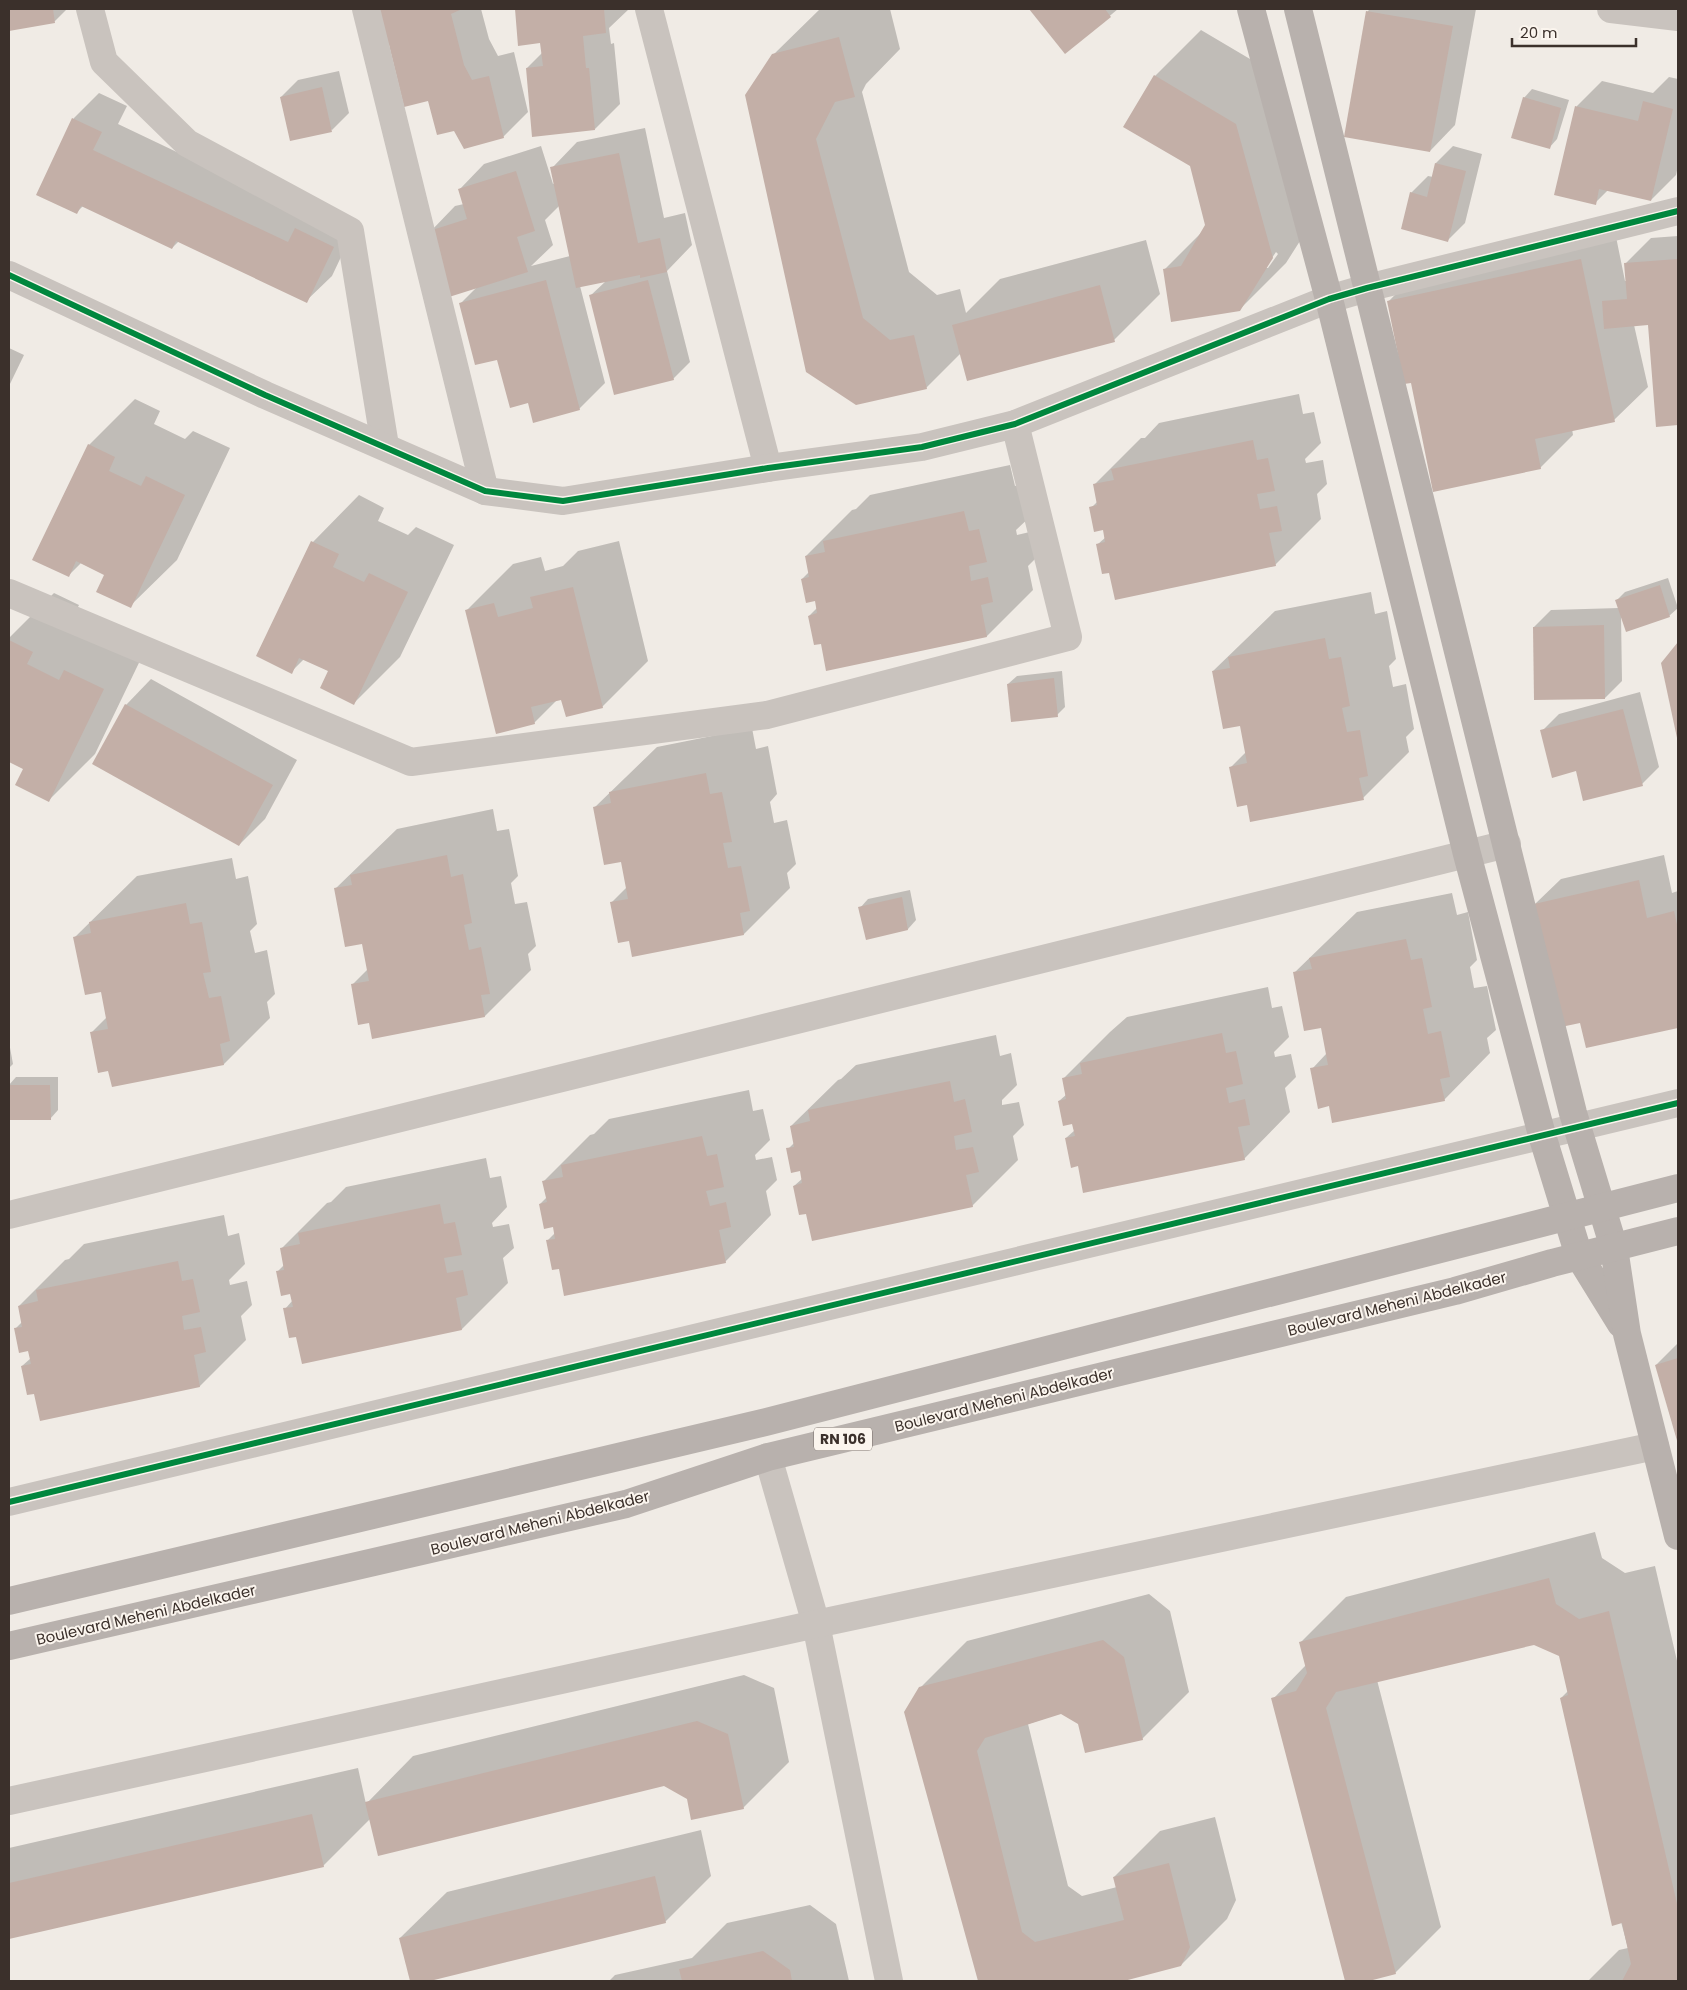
<svg xmlns="http://www.w3.org/2000/svg" width="1687" height="1990" font-family="Poppins,sans-serif">
	<rect width="100%" height="100%" fill="#f0ebe5"/>
	<!-- shadow -->
	<g fill="#0003" fill-rule="evenodd">
		<path d="M9 9H67L55 21 9 30Z"/>
		<path d="M378 9H481L489 39 498 56 514 52 528 112 503 137 455 129 429 99Z"/>
		<path d="M516 9H629L609 28 611 44 614 43 620 104 595 129 527 68 543 52 541 42 519 45Z"/>
		<path d="M820 9H890L900 49 866 84 862 92 909 272 937 295 960 289 966 313 1000 279 1146 240 1160 294 1114 340 961 353 926 388 857 404 773 55Z"/>
		<path d="M1031 9H1118L1065 53Z"/>
		<path d="M1370 9H1476L1455 125 1430 151 1345 136 1368 11Z"/>
		<path d="M1201 30 1282 78 1319 211 1286 263 1239 310 1164 270 1203 231 1206 225 1191 166 1155 76ZM1276 252 1278 254 1268 268H1265Z"/>
		<path d="M339 71 349 113 332 130 281 97 298 80Z"/>
		<path d="M1669 77 1678 79V166L1676 175 1651 200 1608 190 1595 203 1556 194 1577 106 1602 81 1653 93Z"/>
		<path d="M1532 89 1569 100 1557 139 1549 148 1524 98Z"/>
		<path d="M99 93 127 106 118 124 309 215 358 221 332 276 306 301 179 241 172 248 83 206 76 213 38 194 74 118Z"/>
		<path d="M645 128 664 218 685 213 692 245 667 271 690 362 673 379 590 296 606 281 580 286 605 383 579 409 529 402 460 304 478 286 430 232 455 206 464 204 459 190 484 164 541 146 553 184 555 183 552 168 577 142ZM560 205 570 256 531 266 553 245 545 220Z"/>
		<path d="M1453 146 1482 154 1465 223 1448 240 1411 193 1428 176 1433 177 1436 163Z"/>
		<path d="M1614 227 1625 281H1627L1625 264 1651 238 1678 236V424L1657 425 1649 324 1634 325 1648 387 1614 420 1572 429 1573 435 1540 468 1412 382 1388 302 1421 268Z"/>
		<path d="M9 348 24 355 9 386Z"/>
		<path d="M1299 394 1303 414 1314 412 1321 443 1305 459 1306 463 1323 460 1327 484 1317 494 1321 519 1275 565 1110 571 1098 544 1106 537 1104 528 1091 508 1098 501 1094 485 1141 438H1145L1159 423Z"/>
		<path d="M135 399 160 411 154 424 185 439 193 431 230 448 177 560 130 606 106 575 81 563 68 576 89 445Z"/>
		<path d="M1010 465 1015 486 1026 483 1032 515 1016 530 1017 535 1034 531 1039 555 1028 566 1033 590 987 636 822 642 809 616 817 608 816 600 802 579 809 572 806 556 852 510 856 509 870 495Z"/>
		<path d="M359 495 384 508 378 521 408 535 416 527 454 545 400 657 354 703 329 671 304 659 291 672 258 656 313 542Z"/>
		<path d="M619 541 648 661 602 707 562 698 558 699 534 723 466 611 513 564 541 557 545 571 563 566 578 551Z"/>
		<path d="M1668 578 1678 608 1669 616 1621 615 1622 681 1605 698 1534 627 1551 610 1619 608 1617 600 1625 592Z"/>
		<path d="M1371 592 1375 614 1387 611 1396 659 1389 666 1393 687 1406 684 1414 729 1406 737 1409 752 1363 798 1248 804 1231 767 1246 752 1241 725 1213 671 1275 611Z"/>
		<path d="M54 593 79 605 72 618 149 642 95 754 49 800 24 769 9 761V638Z"/>
		<path d="M1678 644V736L1663 663Z"/>
		<path d="M1062 671 1065 707 1057 715 1008 684 1017 676Z"/>
		<path d="M151 679 297 760 265 819 239 845 126 705Z"/>
		<path d="M1640 692 1659 767 1642 784 1577 770 1542 731 1559 714Z"/>
		<path d="M752 728 756 749 768 746 777 794 770 802 774 823 787 820 796 864 787 873 790 888 744 934 630 939 611 903 627 887 622 860 595 807 657 747Z"/>
		<path d="M493 809 497 831 509 829 518 876 511 883 515 904 527 902 536 946 528 954 531 970 485 1016 370 1021 352 985 368 969 363 942 335 889 397 829Z"/>
		<path d="M1664 855 1672 893 1678 891V1027L1587 1047 1581 1021 1535 904 1561 879Z"/>
		<path d="M232 858 236 879 248 876 257 924 250 931 255 953 267 950 275 994 267 1002 270 1018 224 1064 113 1086 109 1069 91 1033 107 1017 102 990 75 937 137 876Z"/>
		<path d="M910 890 916 920 908 929 867 938 860 908 868 899Z"/>
		<path d="M1452 893 1457 915 1468 912 1477 960 1470 967 1474 988 1487 986 1496 1030 1487 1038 1490 1053 1444 1100 1330 1105 1312 1069 1327 1053 1322 1026 1294 973 1357 912Z"/>
		<path d="M1268 987 1272 1008 1282 1006 1289 1037 1274 1052 1275 1057 1291 1054 1296 1077 1285 1088 1290 1112 1244 1159 1079 1165 1066 1138 1075 1130 1073 1122 1059 1101 1067 1094 1063 1079 1110 1032 1127 1017Z"/>
		<path d="M996 1035 1000 1056 1011 1053 1017 1085 1002 1100V1105L1019 1102 1024 1125 1013 1136 1018 1160 972 1206 807 1212 794 1186 803 1178 801 1170 788 1149 795 1142 791 1126 838 1080 841 1079 856 1065Z"/>
		<path d="M9 1042 13 1064 9 1068Z"/>
		<path d="M16 1077H58V1110L50 1119H9V1085Z"/>
		<path d="M749 1090 753 1111 763 1109 770 1140 755 1155 756 1160 772 1157 777 1180 766 1191 771 1215 725 1262 560 1267 547 1241 555 1233 554 1225 540 1204 547 1197 544 1181 590 1135 594 1134 609 1119Z"/>
		<path d="M486 1158 490 1178 501 1176 507 1207 492 1223 493 1227 509 1224 514 1248 503 1258 508 1283 462 1329 297 1335 285 1309 293 1300 291 1293 277 1272 284 1265 281 1249 327 1203 331 1202 346 1187Z"/>
		<path d="M224 1215 228 1236 239 1233 245 1264 229 1280 230 1285 247 1281 252 1305 241 1316 246 1340 200 1386 35 1392 22 1366 31 1358 29 1350 15 1329 22 1322 19 1306 65 1260 69 1259 84 1244Z"/>
		<path d="M1678 1343V1442L1656 1365Z"/>
		<path d="M1595 1532 1602 1558 1625 1573 1655 1566 1678 1665V1981H1588L1619 1950 1628 1948 1561 1698 1568 1691 1560 1655 1534 1643 1377 1680 1441 1927 1395 1973 1365 1981H1346L1273 1699 1306 1665 1300 1643 1346 1597Z"/>
		<path d="M1149 1594 1170 1611 1189 1692 1142 1739 1080 1724 1061 1713 1028 1724 1068 1886 1082 1896 1117 1887 1114 1877 1160 1831 1215 1817 1236 1900 1227 1919 1181 1965 1119 1981H980L905 1712 920 1688 967 1641Z"/>
		<path d="M744 1675 774 1688 789 1762 743 1808 688 1798 664 1785 370 1819 323 1866 9 1938V1848L358 1768 366 1804 413 1756Z"/>
		<path d="M701 1830 711 1876 665 1922 424 1981H411L400 1938 447 1892Z"/>
		<path d="M810 1905 836 1924 849 1981H609L615 1975 692 1958 727 1923Z"/>
	</g>
	<!-- building -->
	<g fill="#c3afa7">
		<path d="M9 9H53L55 23 9 31Z"/>
		<path d="M377 9H462L451 14 464 65 472 80 489 76 504 138 464 149 454 131 437 135 428 101 404 107 389 45 383 35Z"/>
		<path d="M515 9H604L606 33 583 36 586 68H589L595 130 532 137 526 68 543 66 540 43 518 46Z"/>
		<path d="M1029 9H1105L1111 17 1065 54Z"/>
		<path d="M1366 11 1453 26 1430 152 1344 137Z"/>
		<path d="M839 37 855 97 835 102 816 139 863 318 890 340 914 335 927 389 856 405 806 372 745 95 772 54Z"/>
		<path d="M1154 75 1236 124 1273 258 1240 311 1171 322 1163 269 1181 266 1205 225 1190 166 1123 127Z"/>
		<path d="M322 87 332 132 290 141 280 97Z"/>
		<path d="M1523 97 1561 108 1550 149 1511 138Z"/>
		<path d="M1643 101 1673 109 1651 201 1599 189 1596 205 1554 195 1575 106 1638 121Z"/>
		<path d="M72 118 102 132 93 150 288 242 295 228 334 247 307 303 176 241 172 249 81 206 77 214 36 195Z"/>
		<path d="M619 153 638 243 660 238 667 272 640 278V275L576 288 550 167Z"/>
		<path d="M1435 163 1466 171 1448 242 1401 229 1410 192 1427 197Z"/>
		<path d="M516 171 535 231 517 237 528 272 449 297 429 231 467 219 458 189Z"/>
		<path d="M1581 259 1615 422 1535 439 1541 469 1433 492 1411 383 1404 384 1387 301Z"/>
		<path d="M1678 259V425L1656 427 1648 325 1604 329 1602 301 1627 299 1624 263Z"/>
		<path d="M546 280 580 410 533 423 528 403 510 408 497 360 475 365 459 303Z"/>
		<path d="M648 280 674 380 614 395 589 295Z"/>
		<path d="M1100 285 1115 342 967 381 952 325Z"/>
		<path d="M1253 440 1257 460 1268 458 1275 491 1257 494 1260 509 1277 506 1282 531 1269 533 1276 566 1115 600 1109 573 1102 574 1096 544 1105 542 1103 530 1094 532 1089 507 1097 505 1093 484 1114 480 1111 469Z"/>
		<path d="M88 444 115 457 109 471 141 486 146 476 185 495 131 608 96 592 104 575 76 561 69 577 32 560Z"/>
		<path d="M964 511 969 531 979 529 987 562 969 566 971 581 988 577 993 602 981 605 987 637 826 671 821 644 814 645 808 616 817 613 815 601 806 603 801 579 809 577 805 556 825 552 823 541Z"/>
		<path d="M311 541 339 554 333 567 364 582 369 573 408 592 354 705 320 688 328 671 299 658 292 674 256 656Z"/>
		<path d="M1660 585 1670 617 1626 632 1615 600Z"/>
		<path d="M573 587 603 708 566 717 561 700 531 707 535 724 496 734 465 610 494 603 498 617 533 608 530 597Z"/>
		<path d="M1604 625 1605 699 1534 700 1533 627Z"/>
		<path d="M1325 638 1329 659 1341 657 1350 706 1342 708 1347 732 1360 730 1368 776 1359 778 1364 800 1250 822 1247 805 1237 807 1229 767 1247 763 1240 726 1223 729 1212 671 1230 668 1228 657Z"/>
		<path d="M9 640 33 652 27 664 59 680 64 670 104 689 49 802 15 785 23 769 9 762Z"/>
		<path d="M1678 642V738H1677L1661 663Z"/>
		<path d="M1054 678 1058 717 1011 722 1007 684Z"/>
		<path d="M125 704 273 785 239 846 92 764Z"/>
		<path d="M1623 709 1643 786 1583 801 1576 771 1552 778 1540 730Z"/>
		<path d="M706 773 710 794 722 792 732 842 723 843 728 868 741 866 750 911 740 913 744 935 632 957 629 941 618 943 610 902 628 899 621 862 604 865 593 807 611 803 609 792Z"/>
		<path d="M447 855 451 877 463 874 472 923 464 925 469 950 481 947 490 994 481 995 485 1017 372 1039 369 1023 358 1025 351 984 369 981 362 944 345 947 334 888 352 885 350 875Z"/>
		<path d="M1639 880 1647 918 1674 911 1678 929V1028L1586 1048 1580 1023 1561 1027 1534 904Z"/>
		<path d="M902 897 908 930 866 940 858 907Z"/>
		<path d="M186 903 190 924 202 922 211 972 203 973 209 998 221 996 230 1041 220 1044 224 1065 112 1087 108 1071 98 1073 90 1032 108 1029 101 992 85 995 73 937 91 933 89 922Z"/>
		<path d="M1406 939 1411 960 1422 958 1432 1007 1423 1009 1428 1034 1441 1031 1450 1077 1440 1079 1445 1101 1332 1123 1329 1106 1318 1109 1310 1068 1328 1065 1321 1028 1304 1031 1293 972 1312 969 1309 958Z"/>
		<path d="M1222 1033 1226 1053 1236 1051 1243 1084 1226 1088 1229 1103 1245 1099 1250 1125 1238 1127 1245 1160 1083 1193 1078 1166 1071 1168 1065 1138 1075 1136 1072 1124 1063 1126 1058 1101 1066 1099 1062 1078 1082 1074 1080 1063Z"/>
		<path d="M950 1081 954 1102 965 1099 972 1132 954 1136 956 1150 973 1147 979 1172 966 1175 973 1207 812 1241 806 1214 799 1215 793 1186 802 1183 800 1171 791 1173 786 1148 794 1147 790 1126 810 1121 808 1110Z"/>
		<path d="M9 1085H50L51 1120H9Z"/>
		<path d="M702 1136 707 1156 717 1154 724 1187 706 1191 710 1206 726 1202 731 1227 719 1230 726 1263 564 1296 559 1269 552 1270 546 1240 555 1239 553 1227 544 1229 539 1204 547 1202 542 1181 563 1177 561 1165Z"/>
		<path d="M440 1204 444 1224 455 1222 462 1255 444 1258 447 1273 463 1270 468 1295 456 1298 462 1330 302 1364 296 1337 289 1338 283 1308 293 1307 290 1294 281 1296 276 1271 284 1270 280 1248 300 1244 298 1233Z"/>
		<path d="M178 1261 182 1281 193 1279 200 1312 182 1316 184 1330 201 1327 206 1352 194 1355 200 1387 40 1421 34 1394 27 1395 21 1366 31 1364 28 1351 19 1353 14 1328 22 1327 18 1306 38 1301 36 1290Z"/>
		<path d="M1678 1358V1444L1655 1365Z"/>
		<path d="M1549 1578 1556 1604 1579 1619 1609 1611 1678 1908V1980L1622 1981 1631 1964 1622 1923 1612 1926 1560 1698 1568 1695 1559 1656 1534 1645 1336 1692 1326 1708 1396 1974 1369 1981H1345L1271 1698 1296 1691 1307 1673 1299 1642Z"/>
		<path d="M1103 1640 1124 1657 1143 1740 1085 1753 1078 1724 1061 1714 985 1738 977 1751 1022 1932 1035 1942 1124 1920 1113 1877 1169 1863 1190 1947 1181 1966 1124 1981H978L904 1712 919 1687Z"/>
		<path d="M697 1721 728 1734 744 1809 691 1820 687 1799 664 1786 378 1856 365 1802Z"/>
		<path d="M312 1814 324 1867 9 1939V1883Z"/>
		<path d="M655 1876 666 1923 430 1981H410L399 1938Z"/>
		<path d="M763 1951 790 1970 792 1981H682L679 1969Z"/>
	</g>
	<g fill="none" stroke-linecap="round" stroke-linejoin="round">
		<!-- minor -->
		<g stroke="#c9c3be" stroke-width="28">
			<path d="M90 9 104 62 187 143 350 231 385 446"/>
			<path d="M366 9 485 491"/>
			<path d="M649 9 768 468"/>
			<path d="M1611 9 1678 17"/>
			<path d="M9 275 265 395 485 491 563 501 768 468 922 447 1015 424 1329 299 1367 288 1678 211"/>
			<path d="M9 593 411 762 767 715 1068 637 1015 424"/>
			<path d="M9 1215 1507 844"/>
			<path d="M768 1457 816 1624 889 1981"/>
			<path d="M9 1502 1678 1103"/>
			<path d="M9 1801 816 1624 1655 1446"/>
		</g>
		<!-- primary -->
		<g stroke="#b8b1ad" stroke-width="28">
			<path d="M1251 9 1329 299 1467 854 1542 1135 1579 1256 1621 1324"/>
			<path d="M1298 9 1573 1113 1614 1248 1627 1334 1678 1536"/>
			<path d="M9 1601 766 1422 1678 1188"/>
			<path d="M9 1646 626 1504 768 1457 1455 1291 1552 1263 1678 1231"/>
		</g>
		<!-- cycleway casing -->
		<g stroke="#fbf5ee" stroke-width="9">
			<g id="cycleway">
				<path d="M9 275 265 395 485 491 563 501 768 468 922 447 1015 424 1329 299 1367 288 1678 211"/>
				<path d="M9 1502 1678 1103"/>
			</g>
		</g>
		<!-- cycleway -->
		<use href="#cycleway" stroke="#00873e" stroke-width="6"/>
	</g>
	<g text-anchor="middle" stroke-width="4" stroke-linejoin="round" paint-order="stroke">
		<!-- shield labels -->
		<rect fill="#fbf5ee" stroke="#756b66" stroke-width="1" x="814" y="1427.5" width="58" height="23" rx="4"/>
		<g font-size="14" font-weight="bold" fill="#3b302b">
			<text x="843" y="1444">RN 106</text>
		</g>
		<!-- street labels -->
		<g font-size="15" fill="#3b302b" stroke="#fbf5ee">
			<text transform="translate(1397 1304) rotate(-14)" y="5">Boulevard Meheni Abdelkader</text>
			<text transform="translate(1004 1400) rotate(-14)" y="5">Boulevard Meheni Abdelkader</text>
			<text transform="translate(540 1523) rotate(-14)" y="5">Boulevard Meheni Abdelkader</text>
			<text transform="translate(146 1615) rotate(-13)" y="5">Boulevard Meheni Abdelkader</text>
		</g>
	</g>
	<!-- border -->
	<rect width="1687" height="1990" fill="none" stroke="#3b302b" stroke-width="20"/>
	<!-- scale -->
	<path d="M1512 38v8h124v-8" fill="none" stroke="#3b302b" stroke-width="2.5"/>
	<text x="1520" y="38" font-size="15" fill="#3b302b" stroke="#fbf5ee" stroke-width="4" paint-order="stroke">20 m</text>
</svg>
